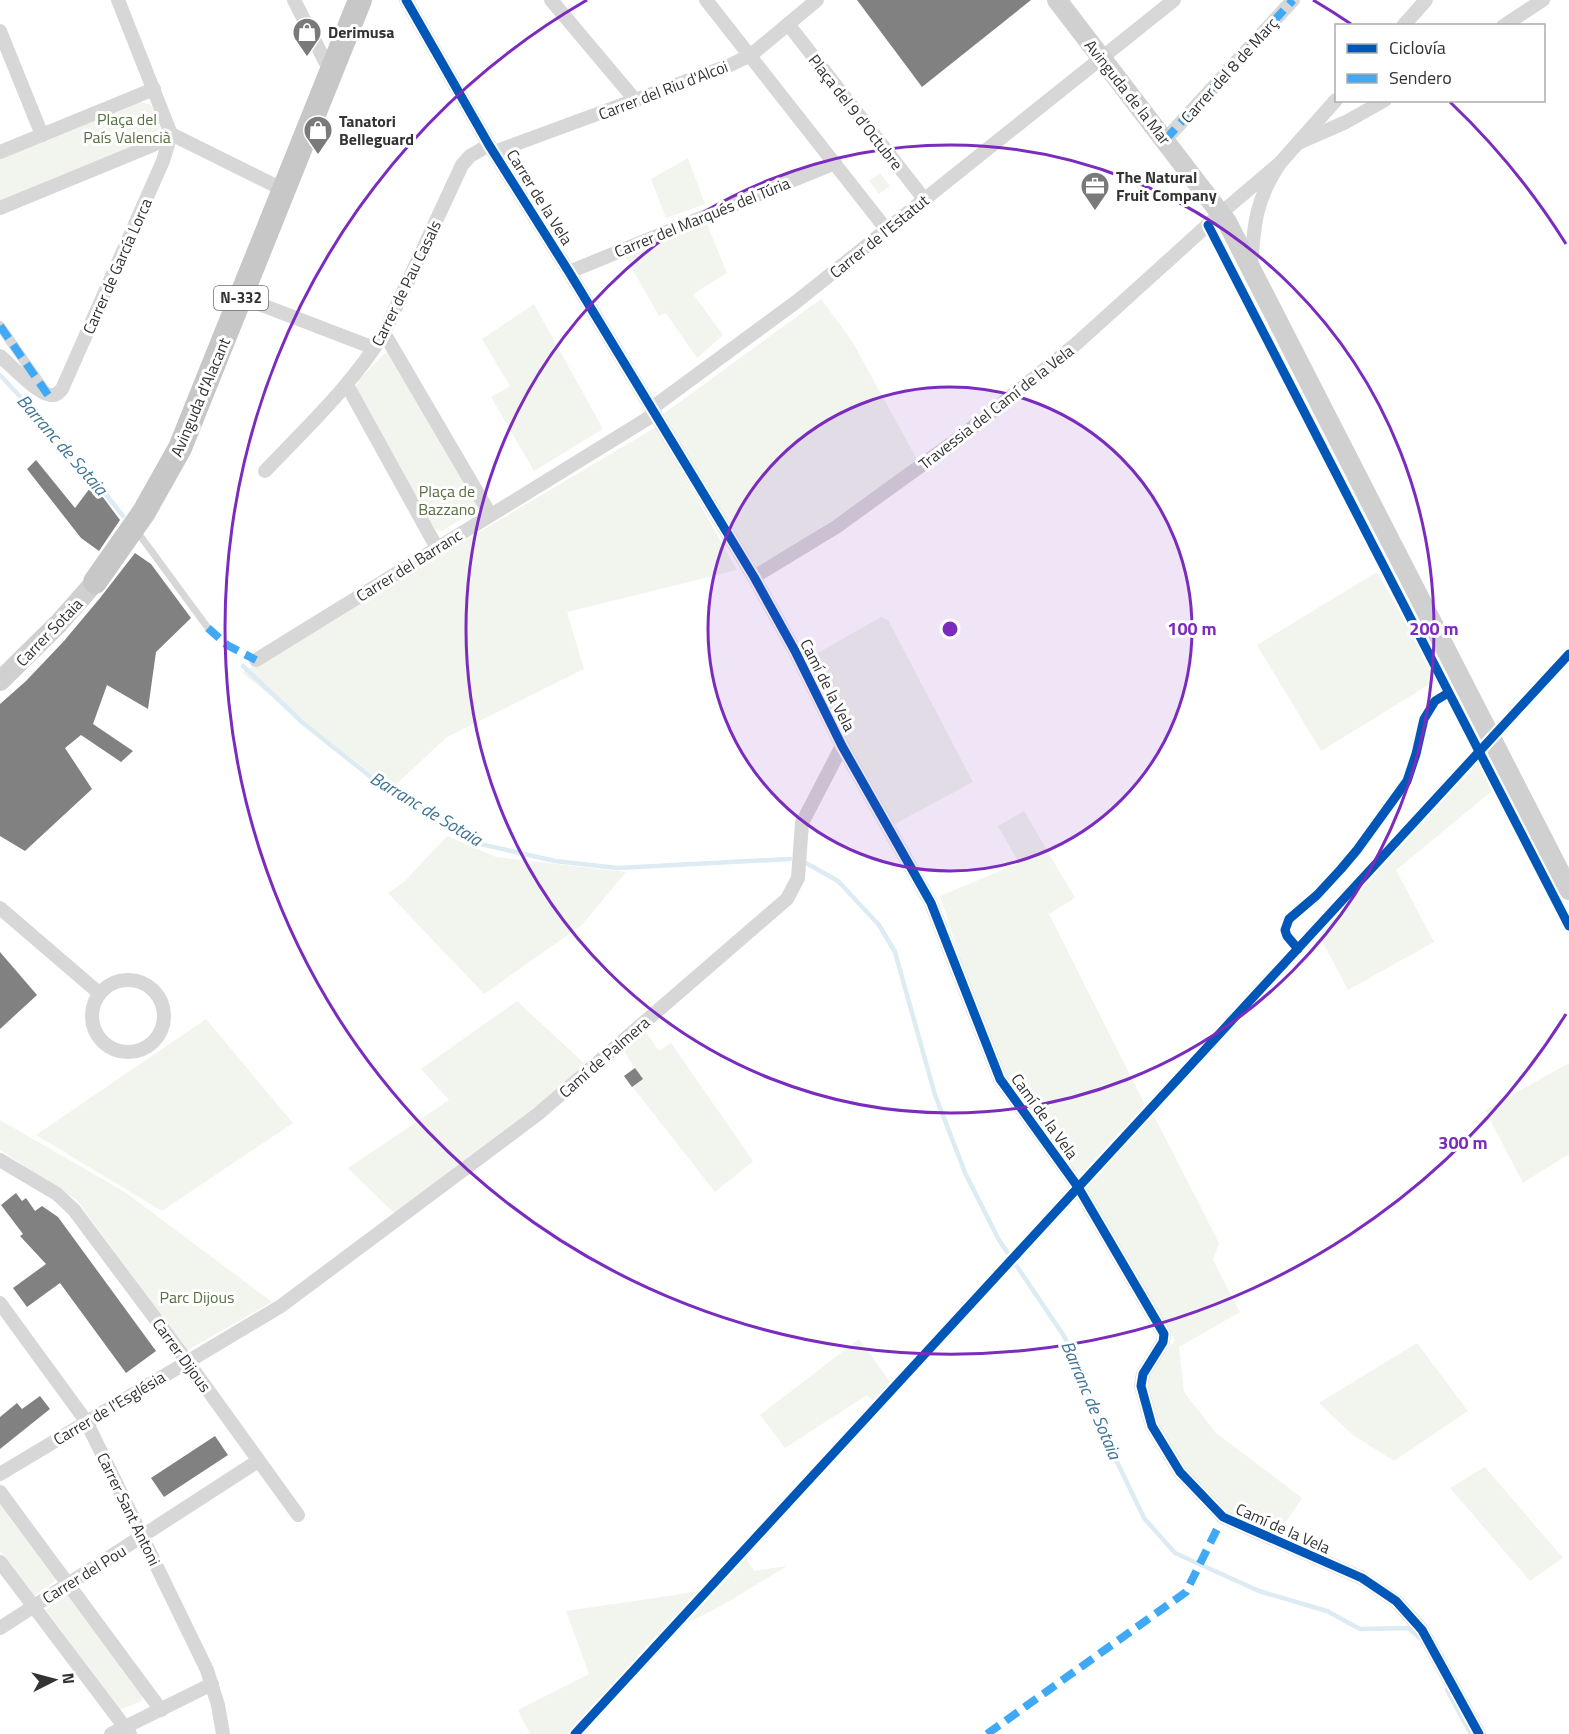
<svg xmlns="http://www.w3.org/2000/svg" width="1569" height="1734" font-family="'Titillium Web',sans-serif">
	<rect width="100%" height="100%" fill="#fff"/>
	<!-- green -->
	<g fill="#f1f5ed">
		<path d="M138 102 150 104C156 113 163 126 158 135L0 202V159Z"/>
		<path d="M688 158 705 204 666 218 651 179Z"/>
		<path d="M880 173 890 186 879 194 869 181Z"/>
		<path d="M707 224 727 273 693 294 723 335 697 358 666 313 659 316 625 256Z"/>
		<path d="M821 299 852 341 919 463 758 569 662 415Z"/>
		<path d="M534 304 603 429 534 471 491 397 510 386 482 339Z"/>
		<path d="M385 353 389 354 476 502V510L442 531 435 529 356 389 359 380Z"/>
		<path d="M656 427 737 570 567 612 584 669 447 737 391 789 242 673Z"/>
		<path d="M1377 572 1438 679 1321 751 1257 645Z"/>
		<path d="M881 617 888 620 973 782 891 826 804 661Z"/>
		<path d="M1479 761 1492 791 1396 870 1434 942 1348 990 1318 933Z"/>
		<path d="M1024 811 1075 898 1049 914 1145 1105 1086 1170 1074 1172 1008 1085 986 1037 940 896 1019 863 998 826Z"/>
		<path d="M447 836 496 857 626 872 582 925 484 994 388 893 405 881Z"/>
		<path d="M517 1001 587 1066 515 1125 397 1216 348 1168 449 1100 421 1069Z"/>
		<path d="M206 1019 293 1123 162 1211 36 1135Z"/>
		<path d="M646 1032 659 1051 671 1043 753 1161 715 1192 624 1076 635 1068 624 1051Z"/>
		<path d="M1569 1063V1154L1523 1183 1485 1110Z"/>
		<path d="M1153 1114 1219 1243 1213 1260 1240 1312 1179 1347 1184 1392 1216 1433 1302 1498 1273 1541 1221 1506 1174 1457 1153 1421 1146 1391 1149 1375 1161 1356 1175 1340 1084 1190Z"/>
		<path d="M0 1120 125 1192 272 1302 186 1351 77 1200 0 1150Z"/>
		<path d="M859 1339 891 1383 873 1401 867 1395 785 1448 760 1415Z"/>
		<path d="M1417 1343 1468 1411 1394 1461 1353 1435 1319 1403Z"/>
		<path d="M1485 1467 1563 1558 1530 1581 1450 1488Z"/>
		<path d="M0 1503 56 1580 33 1597 0 1551Z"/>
		<path d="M746 1558 754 1571 787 1566 721 1606 685 1624Z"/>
		<path d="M702 1591 569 1734H530L518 1710 589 1674 566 1611Z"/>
		<path d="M67 1595 143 1696 141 1701 120 1710 46 1610Z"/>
	</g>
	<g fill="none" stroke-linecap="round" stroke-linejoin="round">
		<!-- stream -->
		<g stroke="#ddebf3" stroke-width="4.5">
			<path d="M0 375 79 460 123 516"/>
			<path d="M243 666 303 723 381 785 442 826 476 843 555 861 618 868 790 859"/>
			<path d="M806 863 838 881 879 925 895 952 935 1095 966 1175 999 1240 1064 1336 1083 1374 1093 1412 1144 1518 1175 1553 1259 1591 1327 1611 1360 1629 1408 1628 1420 1638"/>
			<path d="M1447 1690 1471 1734"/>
		</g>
	</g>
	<!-- building -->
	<g fill="#818181">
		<path d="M857 0H1031L922 87Z"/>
		<path d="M36 460 75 508 93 484 120 520 99 551 81 538 27 469Z"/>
		<path d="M135 553 151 564 191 618 156 652 148 709 107 685 93 724 133 751 121 762 81 735 65 748 92 789 25 851 0 836V704L26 681 64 641 100 598Z"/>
		<path d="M0 952 37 995 0 1029Z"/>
		<path d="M635 1068 643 1079 632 1087 624 1076Z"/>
		<path d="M16 1193 22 1201 26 1198 35 1211 42 1206 58 1217 156 1351 126 1373 60 1283 27 1307 13 1288 46 1264 20 1236 23 1234 1 1205Z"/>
		<path d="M40 1396 50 1409 0 1449V1417L17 1403 22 1409Z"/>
		<path d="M215 1436 228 1455 164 1497 151 1478Z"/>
	</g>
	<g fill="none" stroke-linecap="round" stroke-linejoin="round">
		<!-- service -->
		<path stroke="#d7d7d7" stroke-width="7" d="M136 530 208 628"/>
		<!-- pedestrian -->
		<path stroke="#d7d7d7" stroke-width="10" d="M0 326 46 392"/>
		<!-- minor -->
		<g stroke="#d7d7d7" stroke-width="14">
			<path d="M118 0 171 134"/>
			<path d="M294 0 331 73"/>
			<path d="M406 0 489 145 569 272 754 577 795 651 842 746 931 903 1000 1079 1078 1187 1164 1334 1163 1342 1143 1374 1141 1386 1152 1426 1180 1472 1223 1517 1362 1578 1396 1601 1422 1630 1479 1734"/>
			<path d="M551 0 636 101"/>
			<path d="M706 0 886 229"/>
			<path d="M788 24 924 199"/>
			<path d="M1403 26 1426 0"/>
			<path d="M1503 26 1543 0"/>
			<path d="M0 31 42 135"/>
			<path d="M171 134 284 190"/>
			<path d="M1165 140 1293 0"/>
			<path d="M1298 143 1346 122 1385 100"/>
			<path d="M0 152 154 89"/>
			<path d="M494 152 730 65 751 55 817 0"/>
			<path d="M1280 163 1336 100"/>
			<path d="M0 208 153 145 171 134"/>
			<path d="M569 272 835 163"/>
			<path d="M241 297 374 348"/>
			<path d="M384 333 490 514"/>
			<path d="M0 356C12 366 35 392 50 395 55 396 59 393 62 389L163 161 171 134"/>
			<path d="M347 385 437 548"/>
			<path d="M652 408 796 302 1174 0"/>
			<path d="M265 471C307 427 352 385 384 333L462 165 470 156 489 145"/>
			<path d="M754 577 836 527 962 436 1076 344 1221 213 1280 163C1256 199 1254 223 1251 266"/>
			<path d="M256 660 655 414"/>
			<path d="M0 908 99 993"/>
			<circle cx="128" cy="1016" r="36"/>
			<path d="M0 1160 57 1194 74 1210 187 1361 298 1515"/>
			<path d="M0 1303 86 1421 207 1670 218 1705 223 1734"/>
			<path d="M0 1474 281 1306 538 1114 787 899 798 878 802 823 842 746"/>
			<path d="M0 1492 161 1710"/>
			<path d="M0 1562 130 1734"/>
			<path d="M0 1628 258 1461"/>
			<path d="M111 1734 212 1684"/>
		</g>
		<!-- secondary -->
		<g stroke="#d0d0d0" stroke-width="20">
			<path d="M1057 0 1227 222 1569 890"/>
			<path d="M0 681 59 623 95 582"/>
		</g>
		<!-- trunk -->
		<path stroke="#c7c7c7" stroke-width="24" d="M95 582 144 512 180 448 360 0"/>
		<!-- quiet -->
		<g stroke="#3fa9f5" stroke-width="8" stroke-dasharray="15 8" stroke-linecap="butt">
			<path d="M1165 140 1293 0"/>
			<path d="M0 326 48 395"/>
			<path d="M208 628 227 645 256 660"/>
			<path d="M987 1734 1186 1592 1223 1517"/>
		</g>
		<!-- cycleway casing -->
		<g stroke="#fff" stroke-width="13">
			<g id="cycleway">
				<path d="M406 0 489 145 569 272 754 577 795 651 842 746 931 903 1000 1079 1078 1187 1164 1334 1163 1342 1143 1374 1141 1386 1152 1426 1180 1472 1223 1517 1362 1578 1396 1601 1422 1630 1479 1734"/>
				<path d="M1208 225 1569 926"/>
				<path d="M1298 949 1287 936 1285 930 1289 919 1317 895 1341 869 1357 850 1407 781 1416 754 1424 719 1435 701 1448 693"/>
				<path d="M575 1734 1569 654"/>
			</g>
		</g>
		<!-- cycleway -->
		<use href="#cycleway" stroke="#0057b8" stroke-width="9"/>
	</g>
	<!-- distance rings -->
	<circle cx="950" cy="629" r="242" fill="#7b2cbf" fill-opacity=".12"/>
	<g fill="none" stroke="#7b2cbf" stroke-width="3">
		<circle cx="950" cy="629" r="242"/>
		<circle cx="950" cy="629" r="484"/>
		<path d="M1566 1014A726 726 0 1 1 587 0M1313 0A726 726 0 0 1 1351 24M1450 102A726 726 0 0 1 1566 244"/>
	</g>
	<!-- icons -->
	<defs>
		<g id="shop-pin" transform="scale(1.5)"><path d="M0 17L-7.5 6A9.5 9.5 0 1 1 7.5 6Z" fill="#7a7a7a" stroke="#fff"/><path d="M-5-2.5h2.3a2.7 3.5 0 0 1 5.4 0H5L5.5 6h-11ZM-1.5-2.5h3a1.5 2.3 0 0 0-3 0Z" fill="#fff"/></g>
		<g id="office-pin" transform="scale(1.5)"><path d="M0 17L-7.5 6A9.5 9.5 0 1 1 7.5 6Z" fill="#7a7a7a" stroke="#fff"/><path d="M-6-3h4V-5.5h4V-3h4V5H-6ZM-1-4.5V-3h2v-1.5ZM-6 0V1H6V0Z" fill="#fff"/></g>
	</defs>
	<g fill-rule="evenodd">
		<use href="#shop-pin" x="307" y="32"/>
		<use href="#shop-pin" x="318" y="130"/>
		<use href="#office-pin" x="1095" y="186"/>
	</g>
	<g text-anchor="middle" stroke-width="6" stroke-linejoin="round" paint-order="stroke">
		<!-- shield labels -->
		<rect fill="#fff" stroke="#707070" stroke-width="1.5" x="214" y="286" width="54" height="24" rx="4.5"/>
		<g font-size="15" font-weight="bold" fill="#333">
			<text x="241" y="303">N-332</text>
		</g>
		<!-- poi labels -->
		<g font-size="16" font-weight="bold" fill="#333" stroke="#fff" text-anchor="start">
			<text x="328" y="38">Derimusa</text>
			<text x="339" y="127">Tanatori<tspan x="339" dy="18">Belleguard</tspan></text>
			<text x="1116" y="183">The Natural<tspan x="1116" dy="18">Fruit Company</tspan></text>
		</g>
		<!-- street labels -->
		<g font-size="16" fill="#333" stroke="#fff">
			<text transform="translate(1229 70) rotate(-48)" y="6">Carrer del 8 de Març</text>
			<text transform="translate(663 90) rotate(-21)" y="6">Carrer del Riu d'Alcoi</text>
			<text transform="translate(1128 92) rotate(52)" y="6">Avinguda de la Mar</text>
			<text transform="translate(856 112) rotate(52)" y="6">Plaça del 9 d'Octubre</text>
			<text transform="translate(540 197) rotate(58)" y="6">Carrer de la Vela</text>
			<text transform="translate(702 217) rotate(-22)" y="6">Carrer del Marqués del Túria</text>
			<text transform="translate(879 236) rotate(-39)" y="6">Carrer de l'Estatut</text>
			<text transform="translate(117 266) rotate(-66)" y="6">Carrer de García Lorca</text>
			<text transform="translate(406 283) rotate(-64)" y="6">Carrer de Pau Casals</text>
			<text transform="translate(200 397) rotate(-67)" y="6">Avinguda d'Alacant</text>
			<text transform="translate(996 407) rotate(-38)" y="6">Travessia del Camí de la Vela</text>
			<text transform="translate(409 565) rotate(-32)" y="6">Carrer del Barranc</text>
			<text transform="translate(49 632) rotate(-46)" y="6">Carrer Sotaia</text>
			<text transform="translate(828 685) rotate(63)" y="6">Camí de la Vela</text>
			<text transform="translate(604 1057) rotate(-41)" y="6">Camí de Palmera</text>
			<text transform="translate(1045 1116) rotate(54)" y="6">Camí de la Vela</text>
			<text transform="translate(182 1355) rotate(54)" y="6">Carrer Dijous</text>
			<text transform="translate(109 1408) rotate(-31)" y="6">Carrer de l'Església</text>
			<text transform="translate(129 1509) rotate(64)" y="6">Carrer Sant Antoni</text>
			<text transform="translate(1283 1528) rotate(24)" y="6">Camí de la Vela</text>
			<text transform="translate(84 1574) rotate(-32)" y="6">Carrer del Pou</text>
		</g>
		<!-- park labels -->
		<g font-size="16" fill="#56703f" stroke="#fff">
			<text x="127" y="125">Plaça del<tspan x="127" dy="18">País Valencià</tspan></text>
			<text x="447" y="497">Plaça de<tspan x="447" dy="18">Bazzano</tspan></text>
			<text x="197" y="1303">Parc Dijous</text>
		</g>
		<!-- water labels -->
		<g font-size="18" font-style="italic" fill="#3f7597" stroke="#fff">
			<text transform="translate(62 445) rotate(49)" y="6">Barranc de Sotaia</text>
			<text transform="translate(426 809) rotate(31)" y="6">Barranc de Sotaia</text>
			<text transform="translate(1091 1400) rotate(67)" y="6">Barranc de Sotaia</text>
		</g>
	</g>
	<circle cx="950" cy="629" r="9" fill="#7b2cbf" stroke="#fff" stroke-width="3"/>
	<g font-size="18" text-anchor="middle" font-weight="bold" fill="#7b2cbf" stroke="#fff" stroke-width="6" stroke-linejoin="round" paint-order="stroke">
		<text x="1192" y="635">100 m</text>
		<text x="1434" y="635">200 m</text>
		<text x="1463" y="1149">300 m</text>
	</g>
	<!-- legend -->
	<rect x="1335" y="24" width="210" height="78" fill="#ffffff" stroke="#adadad" stroke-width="1.5"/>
	<rect x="1347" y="44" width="30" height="9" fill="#0057b8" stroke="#adadad" stroke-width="1.5"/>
	<text x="1389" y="54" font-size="18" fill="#333333">Ciclovía</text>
	<rect x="1347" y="74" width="30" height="9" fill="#3fa9f5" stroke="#adadad" stroke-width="1.5"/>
	<text x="1389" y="84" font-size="18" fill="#333333">Sendero</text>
	<!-- north arrow -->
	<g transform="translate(54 1680) rotate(84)" stroke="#ffffff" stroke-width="4.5" paint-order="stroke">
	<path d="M0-4.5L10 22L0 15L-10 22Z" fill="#333333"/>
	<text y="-9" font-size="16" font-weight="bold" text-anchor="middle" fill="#333333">N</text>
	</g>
</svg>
